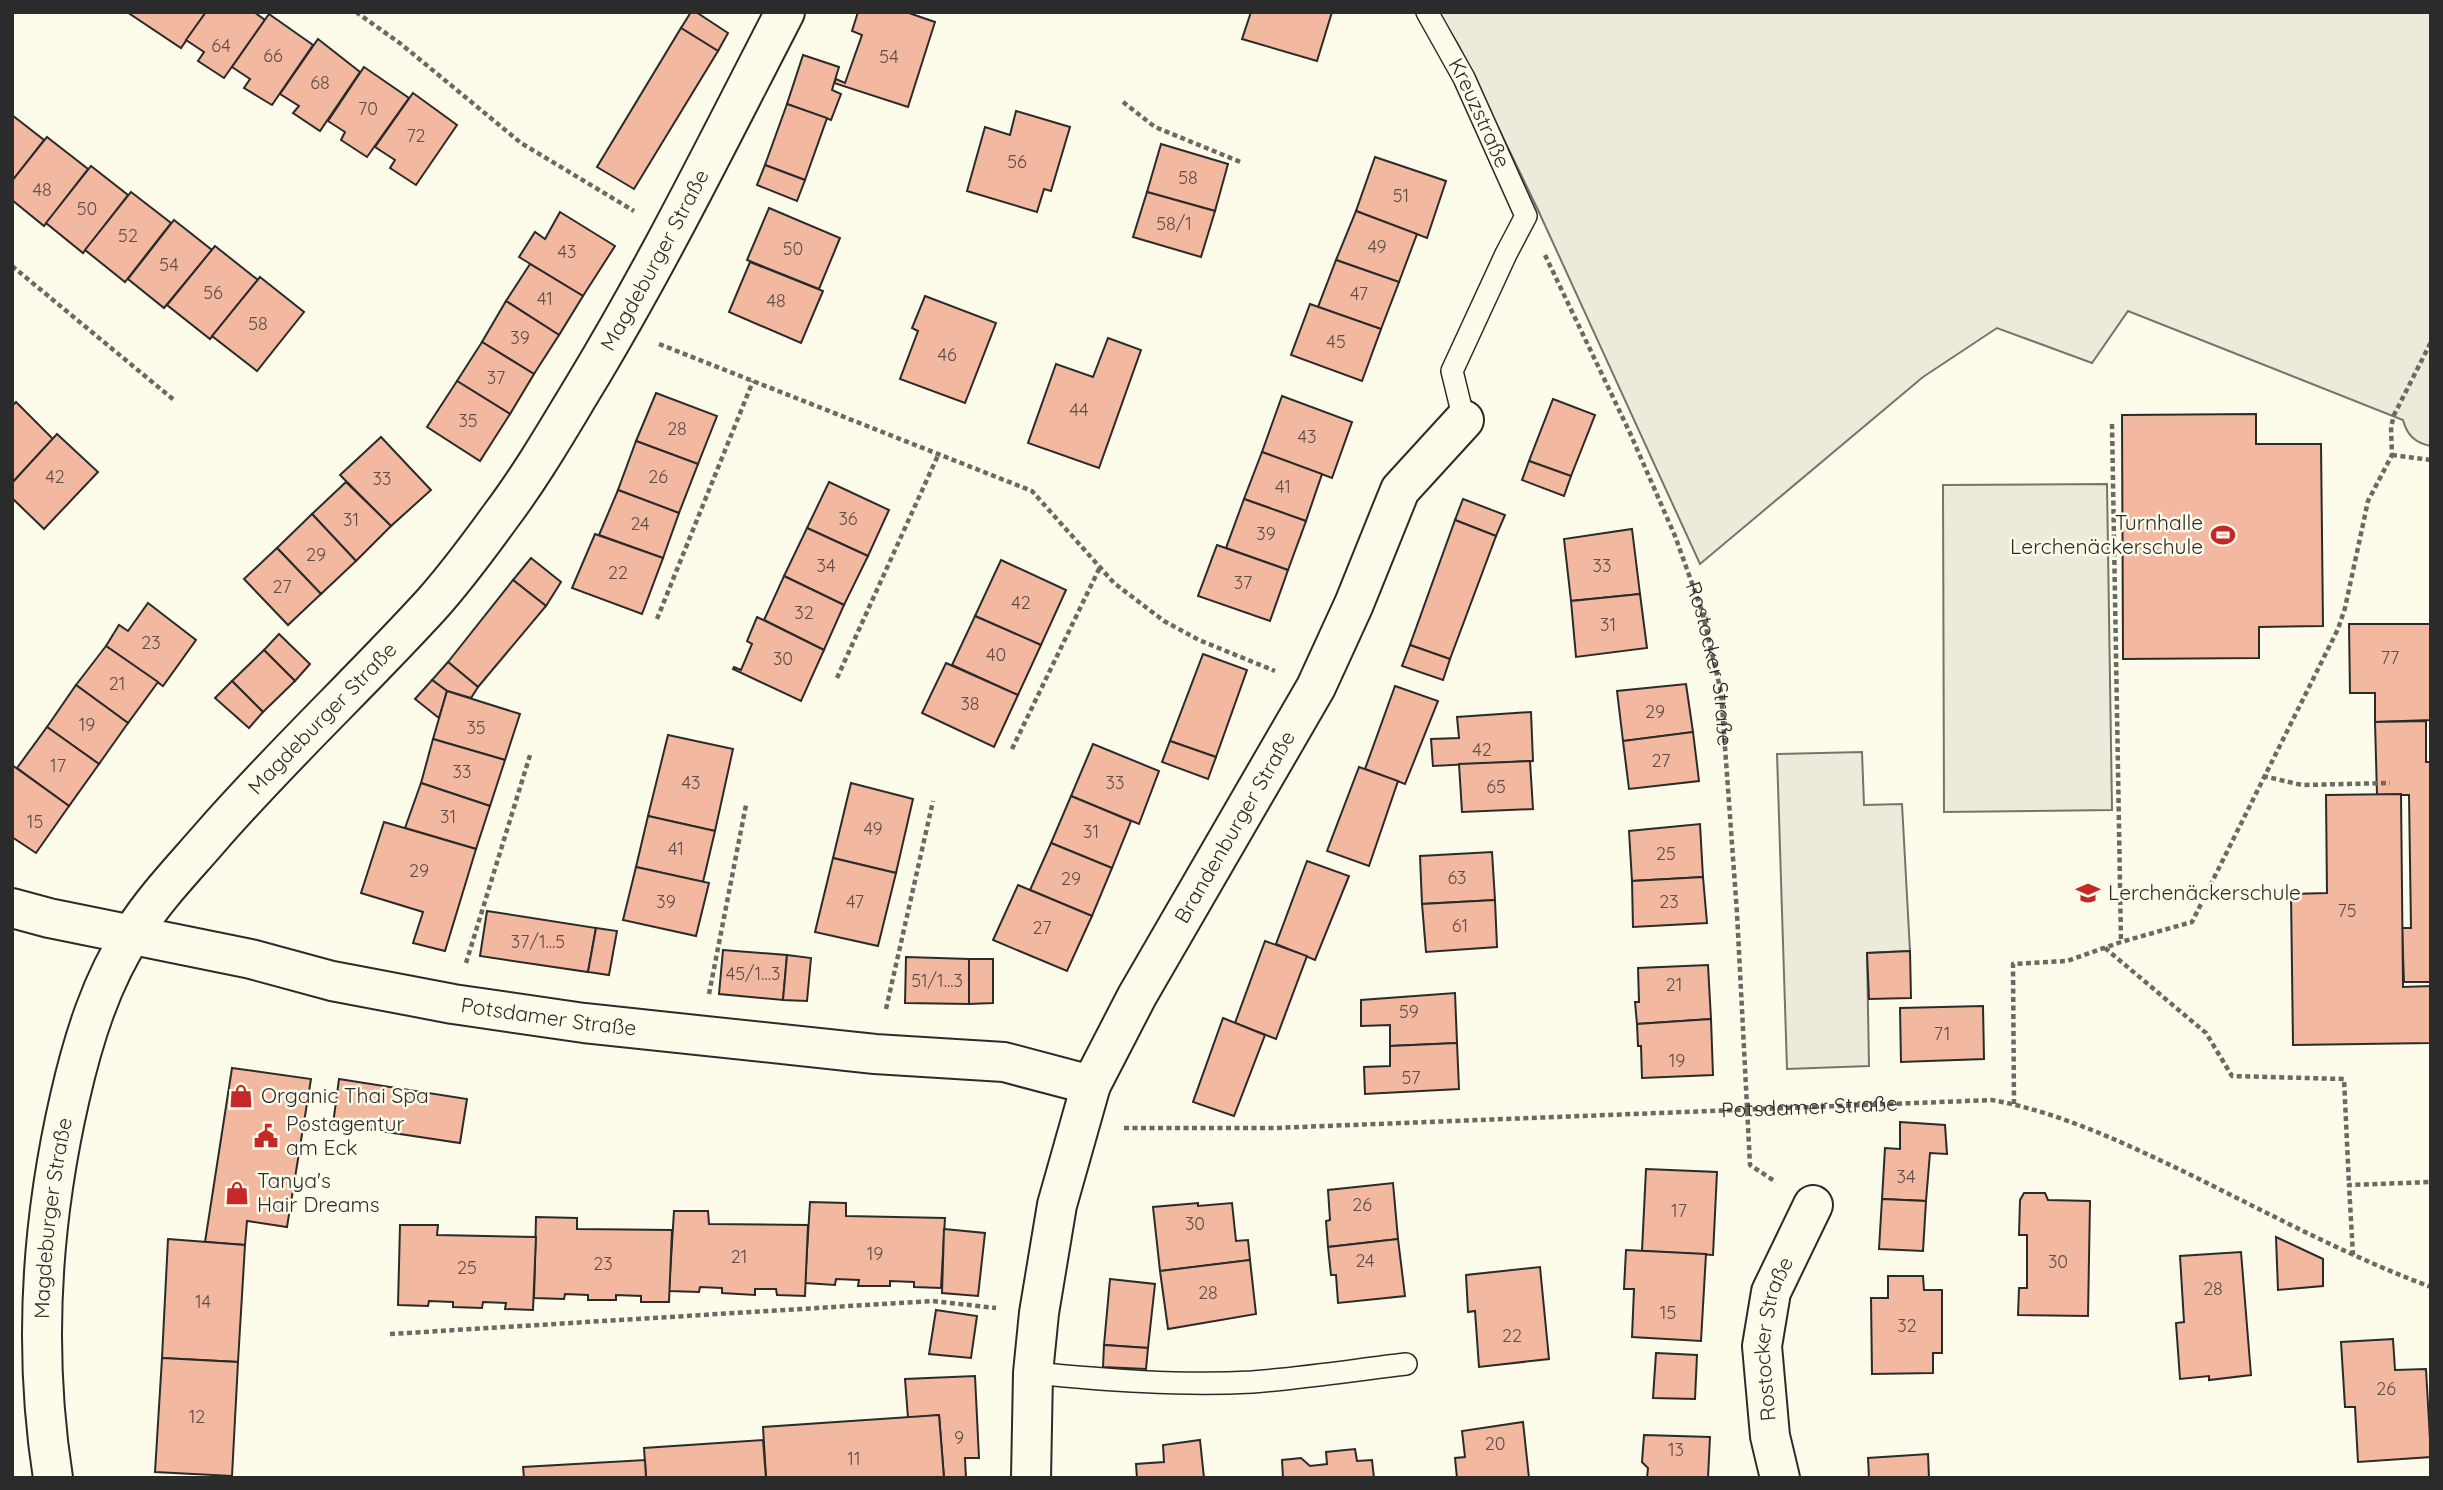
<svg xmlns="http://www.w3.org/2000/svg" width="2443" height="1490" font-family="Quicksand,sans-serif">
	<rect width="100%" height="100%" fill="#fdfbea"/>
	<!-- green -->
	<g fill="#ecebdb" stroke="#74746e" stroke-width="2">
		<path d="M1438 12H2431V446C2415 443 2407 435 2403 420L2128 311 2092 363 1997 328 1923 377 1700 564 1538 210 1459 46Z"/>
		<path d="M2107 484 2112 810 1944 812 1943 485Z"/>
	</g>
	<!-- parking -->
	<path fill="#eceadb" stroke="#74746e" stroke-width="2" d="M1862 752 1864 805 1902 804 1910 951 1867 953 1869 1066 1787 1069 1777 754Z"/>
	<!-- building -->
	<g fill="#f2b8a0" stroke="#2b2b2b" stroke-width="2">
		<path d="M127 12H206L181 48Z"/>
		<path d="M206 12H254L265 20 224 78 198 61 204 52 186 40Z"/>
		<path d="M691 12H696L728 33 718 51 681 28Z"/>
		<path d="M858 12H906L935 22 908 107 834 83 836 79 845 83 862 35 852 31Z"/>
		<path d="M1251 12H1332L1317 61 1242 39Z"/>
		<path d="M269 14 313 45 272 105 244 88 250 79 232 67Z"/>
		<path d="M681 28 718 51 634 189 597 167Z"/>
		<path d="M318 39 360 72 320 131 293 113 299 106 280 94Z"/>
		<path d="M803 55 839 67 832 90 841 94 831 120 787 104Z"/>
		<path d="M364 67 409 98 367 157 341 140 345 132 328 121Z"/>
		<path d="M413 93 457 125 416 185 390 168 395 160 375 147Z"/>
		<path d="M787 104 827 118 805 180 765 165Z"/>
		<path d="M1016 111 1070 127 1051 191 1044 189 1037 212 967 191 985 127 1010 135Z"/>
		<path d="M12 115 44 140 12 181Z"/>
		<path d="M47 137 88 169 44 226 12 200V181Z"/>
		<path d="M1161 144 1228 164 1215 211 1147 192Z"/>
		<path d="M1375 157 1446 181 1427 238 1356 211Z"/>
		<path d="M765 165 805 180 797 201 757 185Z"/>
		<path d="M91 166 128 195 83 253 46 223Z"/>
		<path d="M131 192 171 223 125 282 85 250Z"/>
		<path d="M1147 192 1215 211 1201 257 1133 237Z"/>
		<path d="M769 208 840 238 819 289 747 260Z"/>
		<path d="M1356 211 1417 234 1399 282 1336 260Z"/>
		<path d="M560 212 615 246 583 296 519 257 535 232 545 239Z"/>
		<path d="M174 220 212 250 164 308 128 279Z"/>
		<path d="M215 246 258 280 210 339 167 305Z"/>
		<path d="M1336 260 1399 282 1381 329 1318 307Z"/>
		<path d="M750 262 823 291 801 343 729 312Z"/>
		<path d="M530 264 583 296 559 335 506 301Z"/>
		<path d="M260 277 304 312 257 371 212 336Z"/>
		<path d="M925 296 996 323 965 403 900 379 918 331 912 328Z"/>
		<path d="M506 301 559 335 534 374 482 342Z"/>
		<path d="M1310 304 1381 329 1362 381 1291 355Z"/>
		<path d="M1108 338 1141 350 1099 468 1028 443 1056 364 1093 377Z"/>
		<path d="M482 342 534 374 510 414 457 381Z"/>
		<path d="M457 381 510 414 480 461 427 427Z"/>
		<path d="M656 393 717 416 698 464 636 441Z"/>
		<path d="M1282 396 1352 422 1332 478 1262 452Z"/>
		<path d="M1553 399 1595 415 1571 476 1529 461Z"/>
		<path d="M16 402 53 439 12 483V406Z"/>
		<path d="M2256 414V444H2321L2323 626 2259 627V658L2123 659 2122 415Z"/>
		<path d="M57 434 98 472 44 529 12 498V483Z"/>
		<path d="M381 437 431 490 391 526 340 475Z"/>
		<path d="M636 441 698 464 679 513 618 490Z"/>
		<path d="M1262 452 1322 474 1306 521 1244 499Z"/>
		<path d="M1529 461 1571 476 1564 496 1522 480Z"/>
		<path d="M346 482 391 526 356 561 312 514Z"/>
		<path d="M829 482 889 510 868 556 807 528Z"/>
		<path d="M618 490 679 513 663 558 599 535Z"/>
		<path d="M1244 499 1306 521 1288 570 1226 548Z"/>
		<path d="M1463 499 1505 515 1496 536 1455 520Z"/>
		<path d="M312 514 356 561 321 594 277 548Z"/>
		<path d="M1455 520 1496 536 1450 659 1410 645Z"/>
		<path d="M807 528 868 556 844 605 784 576Z"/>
		<path d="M1632 529 1640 594 1571 601 1564 539Z"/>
		<path d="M595 534 663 558 642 614 572 588Z"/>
		<path d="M1217 545 1288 570 1270 621 1198 596Z"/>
		<path d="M277 548 321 594 288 625 244 579Z"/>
		<path d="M531 558 561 582 546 606 513 580Z"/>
		<path d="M1001 560 1066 590 1041 645 975 616Z"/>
		<path d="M784 576 844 605 824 650 764 620Z"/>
		<path d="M513 580 546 606 478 687 448 662Z"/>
		<path d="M1640 594 1647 648 1576 657 1571 601Z"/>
		<path d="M148 603 196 640 163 686 106 646 119 625 128 631Z"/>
		<path d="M975 616 1041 645 1018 695 952 665Z"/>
		<path d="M757 617 824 650 801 701 733 669 734 667 741 670 752 644 747 641Z"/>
		<path d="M2349 624H2431V720L2375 722V693H2350Z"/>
		<path d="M279 634 310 664 295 681 264 650Z"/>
		<path d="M1410 645 1450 659 1443 680 1402 666Z"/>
		<path d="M106 646 158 682 128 723 76 685Z"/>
		<path d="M264 650 295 681 263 712 232 681Z"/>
		<path d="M1203 654 1247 670 1216 757 1170 741Z"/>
		<path d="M448 662 478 687 471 698 447 691 432 680Z"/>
		<path d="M946 663 1018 695 994 747 922 713Z"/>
		<path d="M432 680 447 691 439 718 415 699Z"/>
		<path d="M232 681 263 712 249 728 215 698Z"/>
		<path d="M1686 684 1693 732 1623 741 1617 691Z"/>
		<path d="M76 685 128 723 99 764 47 727Z"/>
		<path d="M1395 686 1438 701 1405 784 1365 769Z"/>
		<path d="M447 691 520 714 505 760 433 739Z"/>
		<path d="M1531 712 1533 761 1433 766 1431 739 1459 738 1457 717Z"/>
		<path d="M2426 721V762H2431V982H2404L2402 928H2411L2409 795H2377L2375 722Z"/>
		<path d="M47 727 99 764 69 806 17 768Z"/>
		<path d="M1693 732 1699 781 1629 789 1623 741Z"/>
		<path d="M668 735 733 749 715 831 648 816Z"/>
		<path d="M433 739 505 760 490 806 421 783Z"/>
		<path d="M1170 741 1216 757 1208 779 1162 762Z"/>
		<path d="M1093 744 1159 771 1139 824 1071 796Z"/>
		<path d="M1530 761 1533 809 1462 812 1459 764Z"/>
		<path d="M12 765 69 806 36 853 12 837Z"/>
		<path d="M1359 767 1398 781 1369 866 1327 851Z"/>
		<path d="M421 783 490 806 476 849 405 828Z"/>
		<path d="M851 783 913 799 896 873 833 858Z"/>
		<path d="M2401 794 2403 987 2431 986V1043L2293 1045 2291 894 2327 893 2326 795Z"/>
		<path d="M1071 796 1131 821 1112 868 1051 843Z"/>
		<path d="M648 816 715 831 703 882 636 867Z"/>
		<path d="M384 822 476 849 445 951 413 943 423 912 361 893Z"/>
		<path d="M1700 824 1703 877 1632 881 1629 831Z"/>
		<path d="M1051 843 1112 868 1092 916 1030 890Z"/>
		<path d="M1492 852 1495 900 1422 904 1420 856Z"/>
		<path d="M833 858 896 873 878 946 815 932Z"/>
		<path d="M1307 861 1349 876 1315 960 1276 944Z"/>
		<path d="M636 867 709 883 696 936 623 920Z"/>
		<path d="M1703 877 1707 923 1633 927 1632 881Z"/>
		<path d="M1018 885 1092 916 1067 971 993 940Z"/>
		<path d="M1495 900 1497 947 1426 952 1422 904Z"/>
		<path d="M487 911 596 928 588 972 480 956Z"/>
		<path d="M596 928 617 931 609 975 588 972Z"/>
		<path d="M1265 941 1307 956 1276 1039 1235 1023Z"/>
		<path d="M723 950 787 955 783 1000 719 994Z"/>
		<path d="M1910 951 1911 998 1869 999 1867 953Z"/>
		<path d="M787 955 811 958 807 1001 783 1000Z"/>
		<path d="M906 957 969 959V1004L905 1003Z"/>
		<path d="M969 959H993V1003L969 1004Z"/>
		<path d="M1708 965 1711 1019 1637 1024 1635 1002H1639L1638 968Z"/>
		<path d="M1455 993 1457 1043 1390 1046V1025L1361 1026V1000Z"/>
		<path d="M1983 1006 1984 1059 1901 1062 1900 1008Z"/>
		<path d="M1223 1018 1265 1035 1234 1116 1193 1102Z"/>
		<path d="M1711 1019 1713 1075 1642 1078 1641 1046H1638L1637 1024Z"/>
		<path d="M1457 1043 1459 1089 1365 1094 1364 1067 1390 1066V1046Z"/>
		<path d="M232 1068 311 1079 287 1227 247 1221 245 1245 205 1242Z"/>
		<path d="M339 1079 467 1099 460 1143 333 1124Z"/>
		<path d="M1900 1122 1945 1125 1947 1154 1930 1153 1926 1201 1882 1199 1885 1148 1900 1149Z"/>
		<path d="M1646 1169 1717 1172 1713 1255 1642 1251Z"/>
		<path d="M1393 1183 1398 1239 1328 1247 1326 1221 1330 1220 1328 1190Z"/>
		<path d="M2024 1193H2045L2048 1200 2090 1201 2088 1316 2018 1315 2019 1288H2027V1235H2019L2020 1200Z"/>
		<path d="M1882 1199 1926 1201 1923 1251 1879 1249Z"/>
		<path d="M810 1202 846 1203V1216L945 1218 941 1288 914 1287V1282L890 1281V1286H858L859 1280 836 1279 835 1285 805 1283Z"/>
		<path d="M1198 1203V1206L1232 1203 1236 1241 1248 1240 1250 1260 1160 1271 1153 1207Z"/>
		<path d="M674 1211H708L709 1224 808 1225 805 1296 777 1295 776 1289H755V1295L722 1293V1288L700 1287 699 1292 669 1291Z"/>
		<path d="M536 1217 577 1218V1229L672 1230 669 1302H641V1296L616 1295V1300H588V1295L565 1294 564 1299 534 1298Z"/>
		<path d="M400 1225H438L437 1235 536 1237 533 1310 505 1309 506 1303 483 1302 482 1308 453 1307V1302L429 1301 428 1306 398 1305Z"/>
		<path d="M944 1229 985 1233 978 1296 942 1293Z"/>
		<path d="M2276 1237 2323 1259V1286L2278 1290Z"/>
		<path d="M168 1239 245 1245 238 1362 162 1358Z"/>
		<path d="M1398 1239 1405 1296 1338 1303 1336 1275H1331L1328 1247Z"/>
		<path d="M1626 1250 1706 1254 1701 1341 1632 1337 1634 1289H1624Z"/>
		<path d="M2241 1252 2251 1375 2209 1380V1376L2180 1379 2176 1323 2184 1322 2180 1256Z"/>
		<path d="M1250 1260 1256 1314 1168 1329 1160 1271Z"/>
		<path d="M1540 1267 1549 1359 1479 1367 1475 1311 1468 1312 1466 1275Z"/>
		<path d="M1888 1276H1923L1924 1290H1942V1353H1933V1373L1872 1374 1871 1298H1888Z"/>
		<path d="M1110 1279 1155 1284 1148 1348 1104 1345Z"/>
		<path d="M936 1310 977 1316 971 1358 929 1354Z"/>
		<path d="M2393 1339 2395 1370 2426 1369 2431 1457 2358 1462 2355 1407H2345L2341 1342Z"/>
		<path d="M1104 1345 1148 1348 1146 1369 1103 1367Z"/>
		<path d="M1656 1353 1697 1355 1695 1399 1653 1398Z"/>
		<path d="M162 1358 238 1362 232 1476 155 1472Z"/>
		<path d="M975 1376 979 1458H965L966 1478H944L939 1415 908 1418 905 1379Z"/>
		<path d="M939 1415 944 1478H766L763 1427Z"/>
		<path d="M1523 1422 1529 1478H1457L1455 1458 1465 1457 1462 1431Z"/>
		<path d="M1644 1435 1710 1437 1708 1478H1647L1648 1468 1642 1462Z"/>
		<path d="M763 1440 766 1478H646L644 1448Z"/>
		<path d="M1200 1440 1204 1478H1137L1136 1464 1164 1462 1163 1445Z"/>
		<path d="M1355 1449 1357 1461 1372 1460 1374 1478H1283L1282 1460 1301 1458 1310 1466 1327 1464 1326 1452Z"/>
		<path d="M1928 1454 1929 1478H1869L1868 1458Z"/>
		<path d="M645 1460 646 1478H524L523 1467Z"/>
	</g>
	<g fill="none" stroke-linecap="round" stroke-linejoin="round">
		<!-- service casing -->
		<g stroke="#2b2b2b" stroke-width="24">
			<g id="service">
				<path id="s3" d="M1427 12 1464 78 1526 216 1506 254 1452 371 1464 420"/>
				<path d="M1033 1373C1106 1380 1179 1386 1252 1382 1303 1378 1355 1370 1406 1364"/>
			</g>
		</g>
		<!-- minor casing -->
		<g stroke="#2b2b2b" stroke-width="42">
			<g id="minor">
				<path id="s4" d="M12 908 49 918 251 959 332 981 453 1004 584 1023 875 1054 1004 1062 1091 1085"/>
				<path id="s5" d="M53 1478C33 1350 41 1223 70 1097 83 1040 101 981 134 931 155 898 183 869 209 839 280 757 359 684 432 604 456 577 479 546 500 517 531 476 557 431 583 388 657 266 720 138 785 12"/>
				<path id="s6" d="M1031 1478 1033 1373 1039 1313 1057 1205 1091 1085 1137 996 1316 687 1354 604 1400 490 1464 420"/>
				<path id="s7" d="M1780 1478 1770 1436 1762 1346 1771 1292 1813 1205"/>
			</g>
		</g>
		<!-- path -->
		<g stroke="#6a6964" stroke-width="4.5" stroke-dasharray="5 3.5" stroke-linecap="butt">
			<path d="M356 12 401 44 521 143 634 211"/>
			<path d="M1123 102 1155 127 1243 163"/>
			<path id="s1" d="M1545 255 1630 433 1675 536 1702 611 1721 692 1737 913 1750 1165 1776 1182"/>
			<path d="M12 266 174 400"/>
			<path d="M659 344 1032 491 1114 583 1164 621 1199 640 1275 671"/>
			<path d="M2112 424 2121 942"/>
			<path d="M2392 455 2431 460"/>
			<path d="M657 619 753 381"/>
			<path d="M837 678 939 453"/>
			<path d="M1012 749 1100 567"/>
			<path d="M2263 776 2302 785 2390 783"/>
			<path d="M2105 948 2206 1033 2232 1076 2344 1079 2349 1185"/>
			<path d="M466 963 531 752"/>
			<path d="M709 994 746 805"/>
			<path d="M886 1009 933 801"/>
			<path d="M2014 1104 2013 964 2067 961 2121 942 2192 922 2338 629 2345 608 2368 501 2392 455 2391 427 2394 415 2431 342"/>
			<path id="s2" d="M1124 1128H1274L1992 1100C2053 1111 2111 1137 2166 1163 2254 1205 2339 1253 2431 1287"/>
			<path d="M2353 1255 2349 1185 2431 1182"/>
			<path d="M390 1334 932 1301 996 1308"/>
		</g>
		<!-- service -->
		<use href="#service" stroke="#fdfbea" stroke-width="21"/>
		<!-- minor -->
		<use href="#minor" stroke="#fdfbea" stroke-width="38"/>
	</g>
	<!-- icons -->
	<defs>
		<g id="stadium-bare" transform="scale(1.89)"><path d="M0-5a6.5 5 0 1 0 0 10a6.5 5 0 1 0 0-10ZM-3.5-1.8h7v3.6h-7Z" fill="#c62828" stroke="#fdfbea" stroke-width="2.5" paint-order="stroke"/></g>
		<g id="school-bare" transform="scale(1.89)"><path d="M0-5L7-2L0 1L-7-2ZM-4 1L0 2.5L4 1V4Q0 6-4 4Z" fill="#c62828" stroke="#fdfbea" stroke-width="2.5" paint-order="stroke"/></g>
		<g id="shop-bare" transform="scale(1.89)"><path d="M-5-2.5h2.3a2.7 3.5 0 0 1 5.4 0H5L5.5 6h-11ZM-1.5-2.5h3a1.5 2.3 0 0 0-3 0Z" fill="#c62828" stroke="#fdfbea" stroke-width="2.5" paint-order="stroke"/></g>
		<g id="civic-bare" transform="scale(1.89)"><path d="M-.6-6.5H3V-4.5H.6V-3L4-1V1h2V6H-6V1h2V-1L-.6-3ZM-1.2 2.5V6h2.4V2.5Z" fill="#c62828" stroke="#fdfbea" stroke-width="2.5" paint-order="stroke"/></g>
	</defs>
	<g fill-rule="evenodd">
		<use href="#stadium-bare" x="2223" y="535"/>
		<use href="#school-bare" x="2088" y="893"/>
		<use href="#shop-bare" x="241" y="1096"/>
		<use href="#civic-bare" x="266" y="1136"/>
		<use href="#shop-bare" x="237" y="1193"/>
	</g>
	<g text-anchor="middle" stroke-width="5" stroke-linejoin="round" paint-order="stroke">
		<!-- number labels -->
		<g font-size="18" fill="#5d4e48">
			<text x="221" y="52">64</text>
			<text x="273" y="62">66</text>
			<text x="889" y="63">54</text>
			<text x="320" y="89">68</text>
			<text x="368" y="115">70</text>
			<text x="416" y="142">72</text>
			<text x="1017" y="168">56</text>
			<text x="1188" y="184">58</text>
			<text x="42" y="196">48</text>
			<text x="1401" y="202">51</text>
			<text x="87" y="215">50</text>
			<text x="1174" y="230">58/1</text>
			<text x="128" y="242">52</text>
			<text x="1377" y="253">49</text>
			<text x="793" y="255">50</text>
			<text x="567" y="258">43</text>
			<text x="169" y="271">54</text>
			<text x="213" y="299">56</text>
			<text x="1359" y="300">47</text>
			<text x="545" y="305">41</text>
			<text x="776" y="307">48</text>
			<text x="258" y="330">58</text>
			<text x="520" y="344">39</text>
			<text x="1336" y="348">45</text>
			<text x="947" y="361">46</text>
			<text x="496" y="384">37</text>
			<text x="1079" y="416">44</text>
			<text x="468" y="427">35</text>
			<text x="677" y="435">28</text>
			<text x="1307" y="443">43</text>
			<text x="55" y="483">42</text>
			<text x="658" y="483">26</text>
			<text x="382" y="485">33</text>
			<text x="1283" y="493">41</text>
			<text x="848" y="525">36</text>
			<text x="351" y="526">31</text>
			<text x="640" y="530">24</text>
			<text x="1266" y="540">39</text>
			<text x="316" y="561">29</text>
			<text x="826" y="572">34</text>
			<text x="1602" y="572">33</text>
			<text x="618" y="579">22</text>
			<text x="1243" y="589">37</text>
			<text x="282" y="593">27</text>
			<text x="1021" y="609">42</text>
			<text x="804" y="619">32</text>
			<text x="1608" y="631">31</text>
			<text x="151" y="649">23</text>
			<text x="996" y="661">40</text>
			<text x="2390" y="664">77</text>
			<text x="783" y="665">30</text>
			<text x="117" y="690">21</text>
			<text x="970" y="710">38</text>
			<text x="1655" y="718">29</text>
			<text x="87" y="731">19</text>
			<text x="476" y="734">35</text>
			<text x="1482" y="756">42</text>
			<text x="1661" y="767">27</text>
			<text x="58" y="772">17</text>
			<text x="462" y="778">33</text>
			<text x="691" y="789">43</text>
			<text x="1115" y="789">33</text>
			<text x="1496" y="793">65</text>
			<text x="448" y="823">31</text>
			<text x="35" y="828">15</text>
			<text x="873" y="835">49</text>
			<text x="1091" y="838">31</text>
			<text x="676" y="855">41</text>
			<text x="1666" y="860">25</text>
			<text x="419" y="877">29</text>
			<text x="1457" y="884">63</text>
			<text x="1071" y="885">29</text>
			<text x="666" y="908">39</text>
			<text x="855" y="908">47</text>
			<text x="1669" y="908">23</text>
			<text x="2347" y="917">75</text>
			<text x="1460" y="932">61</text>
			<text x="1042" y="934">27</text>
			<text x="538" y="948">37/1...5</text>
			<text x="753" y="980">45/1...3</text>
			<text x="937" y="987">51/1...3</text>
			<text x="1674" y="991">21</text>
			<text x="1409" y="1018">59</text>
			<text x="1942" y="1040">71</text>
			<text x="1677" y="1067">19</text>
			<text x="1411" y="1084">57</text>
			<text x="1906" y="1183">34</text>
			<text x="1362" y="1211">26</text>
			<text x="1679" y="1217">17</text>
			<text x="1195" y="1230">30</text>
			<text x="875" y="1260">19</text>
			<text x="739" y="1263">21</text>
			<text x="1365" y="1267">24</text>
			<text x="2058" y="1268">30</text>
			<text x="603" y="1270">23</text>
			<text x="467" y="1274">25</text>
			<text x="2213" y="1295">28</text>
			<text x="1208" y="1299">28</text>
			<text x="203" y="1308">14</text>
			<text x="1668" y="1319">15</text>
			<text x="1907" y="1332">32</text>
			<text x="1512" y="1342">22</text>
			<text x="2386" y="1395">26</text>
			<text x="197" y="1423">12</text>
			<text x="959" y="1444">9</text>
			<text x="1495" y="1450">20</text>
			<text x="1676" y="1456">13</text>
			<text x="854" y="1465">11</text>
		</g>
		<!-- street labels -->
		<g font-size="21" fill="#2b2b2b" stroke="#fdfbea">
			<text dy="7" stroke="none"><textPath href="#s3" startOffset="114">Kreuzstraße</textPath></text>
			<text dy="7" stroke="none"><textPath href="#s5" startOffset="1416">Magdeburger Straße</textPath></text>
			<text dy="7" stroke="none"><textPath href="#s1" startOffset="443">Rostocker Straße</textPath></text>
			<text dy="7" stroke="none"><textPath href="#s5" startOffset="847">Magdeburger Straße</textPath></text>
			<text dy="7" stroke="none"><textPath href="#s6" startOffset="695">Brandenburger Straße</textPath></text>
			<text dy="7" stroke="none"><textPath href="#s4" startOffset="548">Potsdamer Straße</textPath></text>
			<text dy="7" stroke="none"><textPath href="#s2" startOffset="686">Potsdamer Straße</textPath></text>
			<text dy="7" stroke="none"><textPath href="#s5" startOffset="261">Magdeburger Straße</textPath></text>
			<text dy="7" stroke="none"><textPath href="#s7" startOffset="142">Rostocker Straße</textPath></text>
		</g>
		<!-- poi labels -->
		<g font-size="21" fill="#2b2b2b" stroke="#fdfbea" text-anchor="start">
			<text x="2203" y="530" text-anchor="end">Turnhalle<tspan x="2203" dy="24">Lerchenäckerschule</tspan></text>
			<text x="2108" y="900">Lerchenäckerschule</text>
			<text x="261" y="1103">Organic Thai Spa</text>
			<text x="286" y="1131">Postagentur<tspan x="286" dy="24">am Eck</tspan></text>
			<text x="257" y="1188">Tanya's<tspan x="257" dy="24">Hair Dreams</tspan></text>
		</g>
	</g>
	<!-- border -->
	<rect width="2443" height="1490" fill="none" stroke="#2b2b2b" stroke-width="28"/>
</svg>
